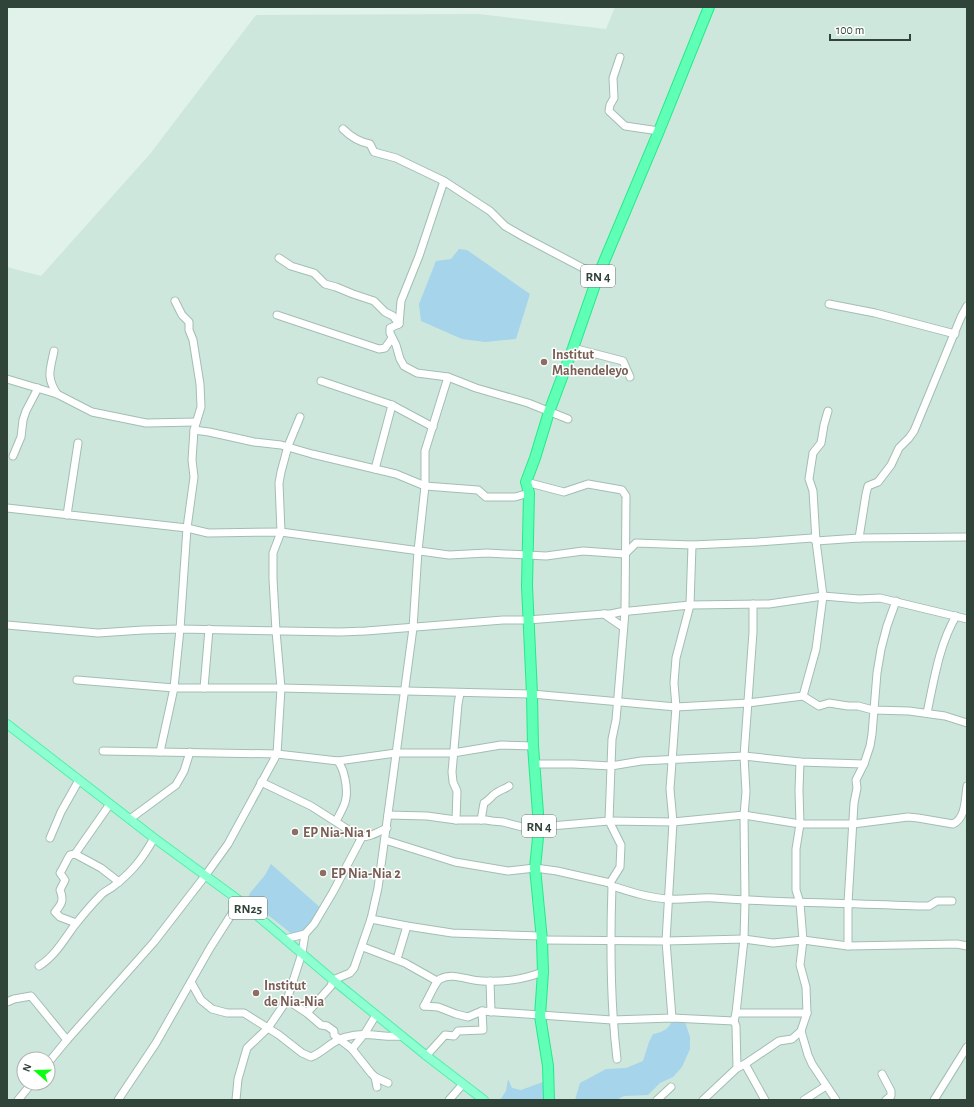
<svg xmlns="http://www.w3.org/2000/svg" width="974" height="1107" font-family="'Alegreya Sans',sans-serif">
	<rect width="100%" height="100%" fill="#e1f2eb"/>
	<!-- residential -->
	<path fill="#cee7dc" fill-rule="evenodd" d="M615 7H967V1100H7V267L41 276 150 154 256 15 479 14 606 29ZM24 1059H48V1083H24Z"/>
	<!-- green -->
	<g fill="#a5d4eb">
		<path d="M459 249 467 250 530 294 516 339 485 342 462 339 421 321 419 304 436 261 451 259Z"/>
		<path d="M271 864 322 909 305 933 293 935 248 899 250 893 265 875Z"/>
		<path d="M673 1019 685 1022 690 1037V1049L682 1067 673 1077 660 1083 648 1095 624 1096 616 1100H575L580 1083 606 1069 626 1068 643 1061 649 1042 653 1034C664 1032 669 1029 673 1019Z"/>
		<path d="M508 1079 512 1088 521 1090 543 1082 546 1100H500L506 1091Z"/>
	</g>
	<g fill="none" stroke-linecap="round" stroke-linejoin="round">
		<!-- minor casing -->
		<g stroke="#a3beb1" stroke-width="9">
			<g id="minor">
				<path d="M620 57 613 78 614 98 610 105 609 111 625 126 659 131"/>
				<path d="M343 129C351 137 359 142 370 144L374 152 396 158 444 181 490 211 505 226 524 237 598 276"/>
				<path d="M444 181 419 256 401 301 399 324 390 328V333L396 345 400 359 404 366 417 373 448 377 476 388 528 403 568 419"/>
				<path d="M279 258 291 266 314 273 325 284 336 287 353 294 374 301 385 312 393 316 399 324"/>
				<path d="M829 304 875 313 955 334"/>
				<path d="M277 315 379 349 385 348 392 338"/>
				<path d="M573 348 623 361 630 377"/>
				<path d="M54 351C50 370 46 377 57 394"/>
				<path d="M7 379 57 394 92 412 146 423 196 422"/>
				<path d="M321 381 392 405 433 427"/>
				<path d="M194 430 209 432 254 442 281 445 312 454 396 474 425 486 478 490 486 497H515L529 493"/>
				<path d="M13 456 21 437 23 420 26 411 38 388"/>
				<path d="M375 469 392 405"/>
				<path d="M526 482 564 492 588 484 622 490 626 496 625 612 616 720 612 739 609 821 621 845 620 867 610 883 612 886C610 944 610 1001 617 1059"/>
				<path d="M7 508 187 528 208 533 281 532 449 555 487 553 546 556 583 551 625 554 636 543 692 545 758 542 812 538 816 541 859 538 967 537"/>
				<path d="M67 515 78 443"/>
				<path d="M859 538 866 494 868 486 878 482 891 465 899 448 909 438 914 431 961 317 967 306"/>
				<path d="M604 614 623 627"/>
				<path d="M7 625 98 633 143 630 180 629 340 632 366 631 503 620H528L604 614H611L620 612 690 605 769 604 823 596 859 599 880 598 967 619"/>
				<path d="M77 680 174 688H281L532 694 676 707 748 703 803 696 819 706 829 703 848 706H858L873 710 909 711 945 716 967 723"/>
				<path d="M204 688 209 629"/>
				<path d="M803 696 816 649 823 596 816 541 813 491 809 479 813 453 821 443 824 425 828 411"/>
				<path d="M927 713C934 680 939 645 956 616"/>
				<path d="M103 751 277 754 338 761 396 753H453L501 745 533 746"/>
				<path d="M160 752 174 688 180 629 187 528 194 477 192 460 194 430 201 407 200 384 193 340 189 330V322L182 315 175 301"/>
				<path d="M800 762 799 790 800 824 796 849V890L800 903 803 940 800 965 806 987 807 1013 801 1031 808 1055 812 1064 836 1100"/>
				<path d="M535 764H573L611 766 641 761 744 756 800 762 864 764"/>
				<path d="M261 782 311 806 358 836C367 839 378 832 387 828"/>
				<path d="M388 815 427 816 456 820H486L492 821 503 822 538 831"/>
				<path d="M130 819 176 785 184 771 190 752"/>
				<path d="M456 820 457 791 453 782 452 772 458 704 460 693"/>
				<path d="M481 820 484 803C489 801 491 796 496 793 500 790 505 789 509 786"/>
				<path d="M336 821C345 805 349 798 345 779 344 772 342 767 338 761"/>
				<path d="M539 827 609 821 673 822 744 815 800 824H853L908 817 918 818 953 824C966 818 965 799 967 786"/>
				<path d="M50 838 61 812 79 780"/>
				<path d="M385 840 455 862 508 871 535 868 557 871 610 883"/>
				<path d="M75 854 101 868 119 882"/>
				<path d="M612 886C631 892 649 898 669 899 684 900 699 897 714 898 782 903 850 903 918 906H929L937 901H952"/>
				<path d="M371 919 407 926 452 933 541 936"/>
				<path d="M76 923 60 917 55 912C62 904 64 900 60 890L65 880 60 873C64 867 66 861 70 855L75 854 110 804"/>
				<path d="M285 939 305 934"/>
				<path d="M542 940 666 941 744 939 773 943 803 940 848 946 957 944 967 946"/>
				<path d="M848 946V903L854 803 857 788 856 780 864 764 870 746 872 734 877 673 881 649 887 626 896 601"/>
				<path d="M363 947 405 963 437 981 424 1006C428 1000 435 982 440 979 454 972 468 981 482 981 505 982 521 980 543 972"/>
				<path d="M397 959 407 926"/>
				<path d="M39 966C54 957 64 940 74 926 82 916 91 905 100 896 104 891 111 889 115 885 133 871 143 858 154 838"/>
				<path d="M490 981 491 1012"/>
				<path d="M191 982 201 1000 212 1009 227 1013H244L279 1035 302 1053 311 1057C324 1052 332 1040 346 1037 367 1031 381 1038 402 1036"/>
				<path d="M287 1000 307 1013 321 1025 327 1026 334 1031V1035L352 1049 365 1033 376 1015"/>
				<path d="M7 1002 14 999 31 996 67 1040"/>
				<path d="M424 1006 438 1007 456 1014 468 1017 482 1011 612 1020 672 1018 734 1021"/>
				<path d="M307 1013 331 986 333 980 350 973 354 968 371 919 378 888 413 628 418 551 425 486V451L448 377"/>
				<path d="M736 1013H807"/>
				<path d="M672 1018 666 941 673 822 670 789 676 707 674 683 676 658 690 605 692 545"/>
				<path d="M352 1049 371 1073 375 1077 377 1087"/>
				<path d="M426 1056 445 1035 454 1036 458 1031 483 1030 482 1011"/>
				<path d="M48 1063 67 1040 154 942 205 876 228 844 277 754 281 688 276 631 273 579V553L281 532 279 483 281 472 288 446 300 417"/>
				<path d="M745 1064 765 1100"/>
				<path d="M737 1068 736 1026 734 1021 736 1013 744 939 745 900 744 815 746 792 744 756 753 632V604"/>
				<path d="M882 1074 891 1091V1096L886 1100"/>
				<path d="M375 1077 388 1083"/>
				<path d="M18 1100 32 1083"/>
				<path d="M118 1100 156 1043 210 948 240 901"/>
				<path d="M236 1100 238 1079 247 1048 268 1028 287 1000 302 953 305 934 314 924 333 892 362 837"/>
				<path d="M449 1100 463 1084"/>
				<path d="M657 1100 671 1087"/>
				<path d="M703 1100 737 1068 745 1064 779 1041 792 1039 801 1031"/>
				<path d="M804 1100 826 1086"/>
				<path d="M934 1100 967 1047"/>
			</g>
		</g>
		<!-- major casing -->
		<g stroke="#53eead" stroke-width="10">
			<path id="major" d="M7 724 154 838 240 901 333 980 428 1057 484 1100"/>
		</g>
		<!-- highway casing -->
		<g stroke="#22eb89" stroke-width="12">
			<path id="highway" d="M549 1100 548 1066 540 1016 543 972 542 940 535 868 539 827 533 746 532 694 527 586 529 493 526 482 535 458 549 412 573 348 598 276 659 131 709 7"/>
		</g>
		<!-- minor -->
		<use href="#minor" stroke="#fff" stroke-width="7"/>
		<!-- major -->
		<use href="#major" stroke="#8dffd1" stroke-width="8"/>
		<!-- highway -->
		<use href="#highway" stroke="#5fffb6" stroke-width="10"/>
	</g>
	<!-- markers -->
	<g fill="#8d6e63" stroke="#fff" stroke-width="1.5">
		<circle cx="544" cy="362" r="4"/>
		<circle cx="295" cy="832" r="4"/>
		<circle cx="323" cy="873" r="4"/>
		<circle cx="256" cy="993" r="4"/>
	</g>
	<g text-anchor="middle" stroke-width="3" stroke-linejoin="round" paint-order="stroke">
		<!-- shield labels -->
		<g fill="#fff" stroke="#6f7c75" stroke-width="1">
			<rect x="581" y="265" width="34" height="22" rx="3"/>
			<rect x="522" y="815" width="34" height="22" rx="3"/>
			<rect x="229" y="897" width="38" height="22" rx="3"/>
		</g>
		<g font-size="13" font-weight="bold" fill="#31443a">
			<text x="598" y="281">RN 4</text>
			<text x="539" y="831">RN 4</text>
			<text x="248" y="913">RN25</text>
		</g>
		<!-- education labels -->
		<g font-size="14" font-weight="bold" fill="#785e54" stroke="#fff" text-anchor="start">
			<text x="552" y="359">Institut<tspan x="552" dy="16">Mahendeleyo</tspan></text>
			<text x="303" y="837">EP Nia-Nia 1</text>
			<text x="331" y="878">EP Nia-Nia 2</text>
			<text x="264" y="990">Institut<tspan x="264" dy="16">de Nia-Nia</tspan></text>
		</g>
	</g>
	<!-- border -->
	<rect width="974" height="1107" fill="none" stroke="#31443a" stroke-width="16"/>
	<!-- north arrow -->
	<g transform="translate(36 1071) rotate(290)"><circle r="19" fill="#ffffff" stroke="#adb4b0"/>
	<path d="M0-3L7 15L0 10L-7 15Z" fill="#0bff12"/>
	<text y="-6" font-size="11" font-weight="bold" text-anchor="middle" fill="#31443a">N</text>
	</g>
	<!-- scale -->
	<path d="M830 34v6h80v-6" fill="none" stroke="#31443a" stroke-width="2"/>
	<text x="836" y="34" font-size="12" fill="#31443a" stroke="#ffffff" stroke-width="3" paint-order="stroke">100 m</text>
</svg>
